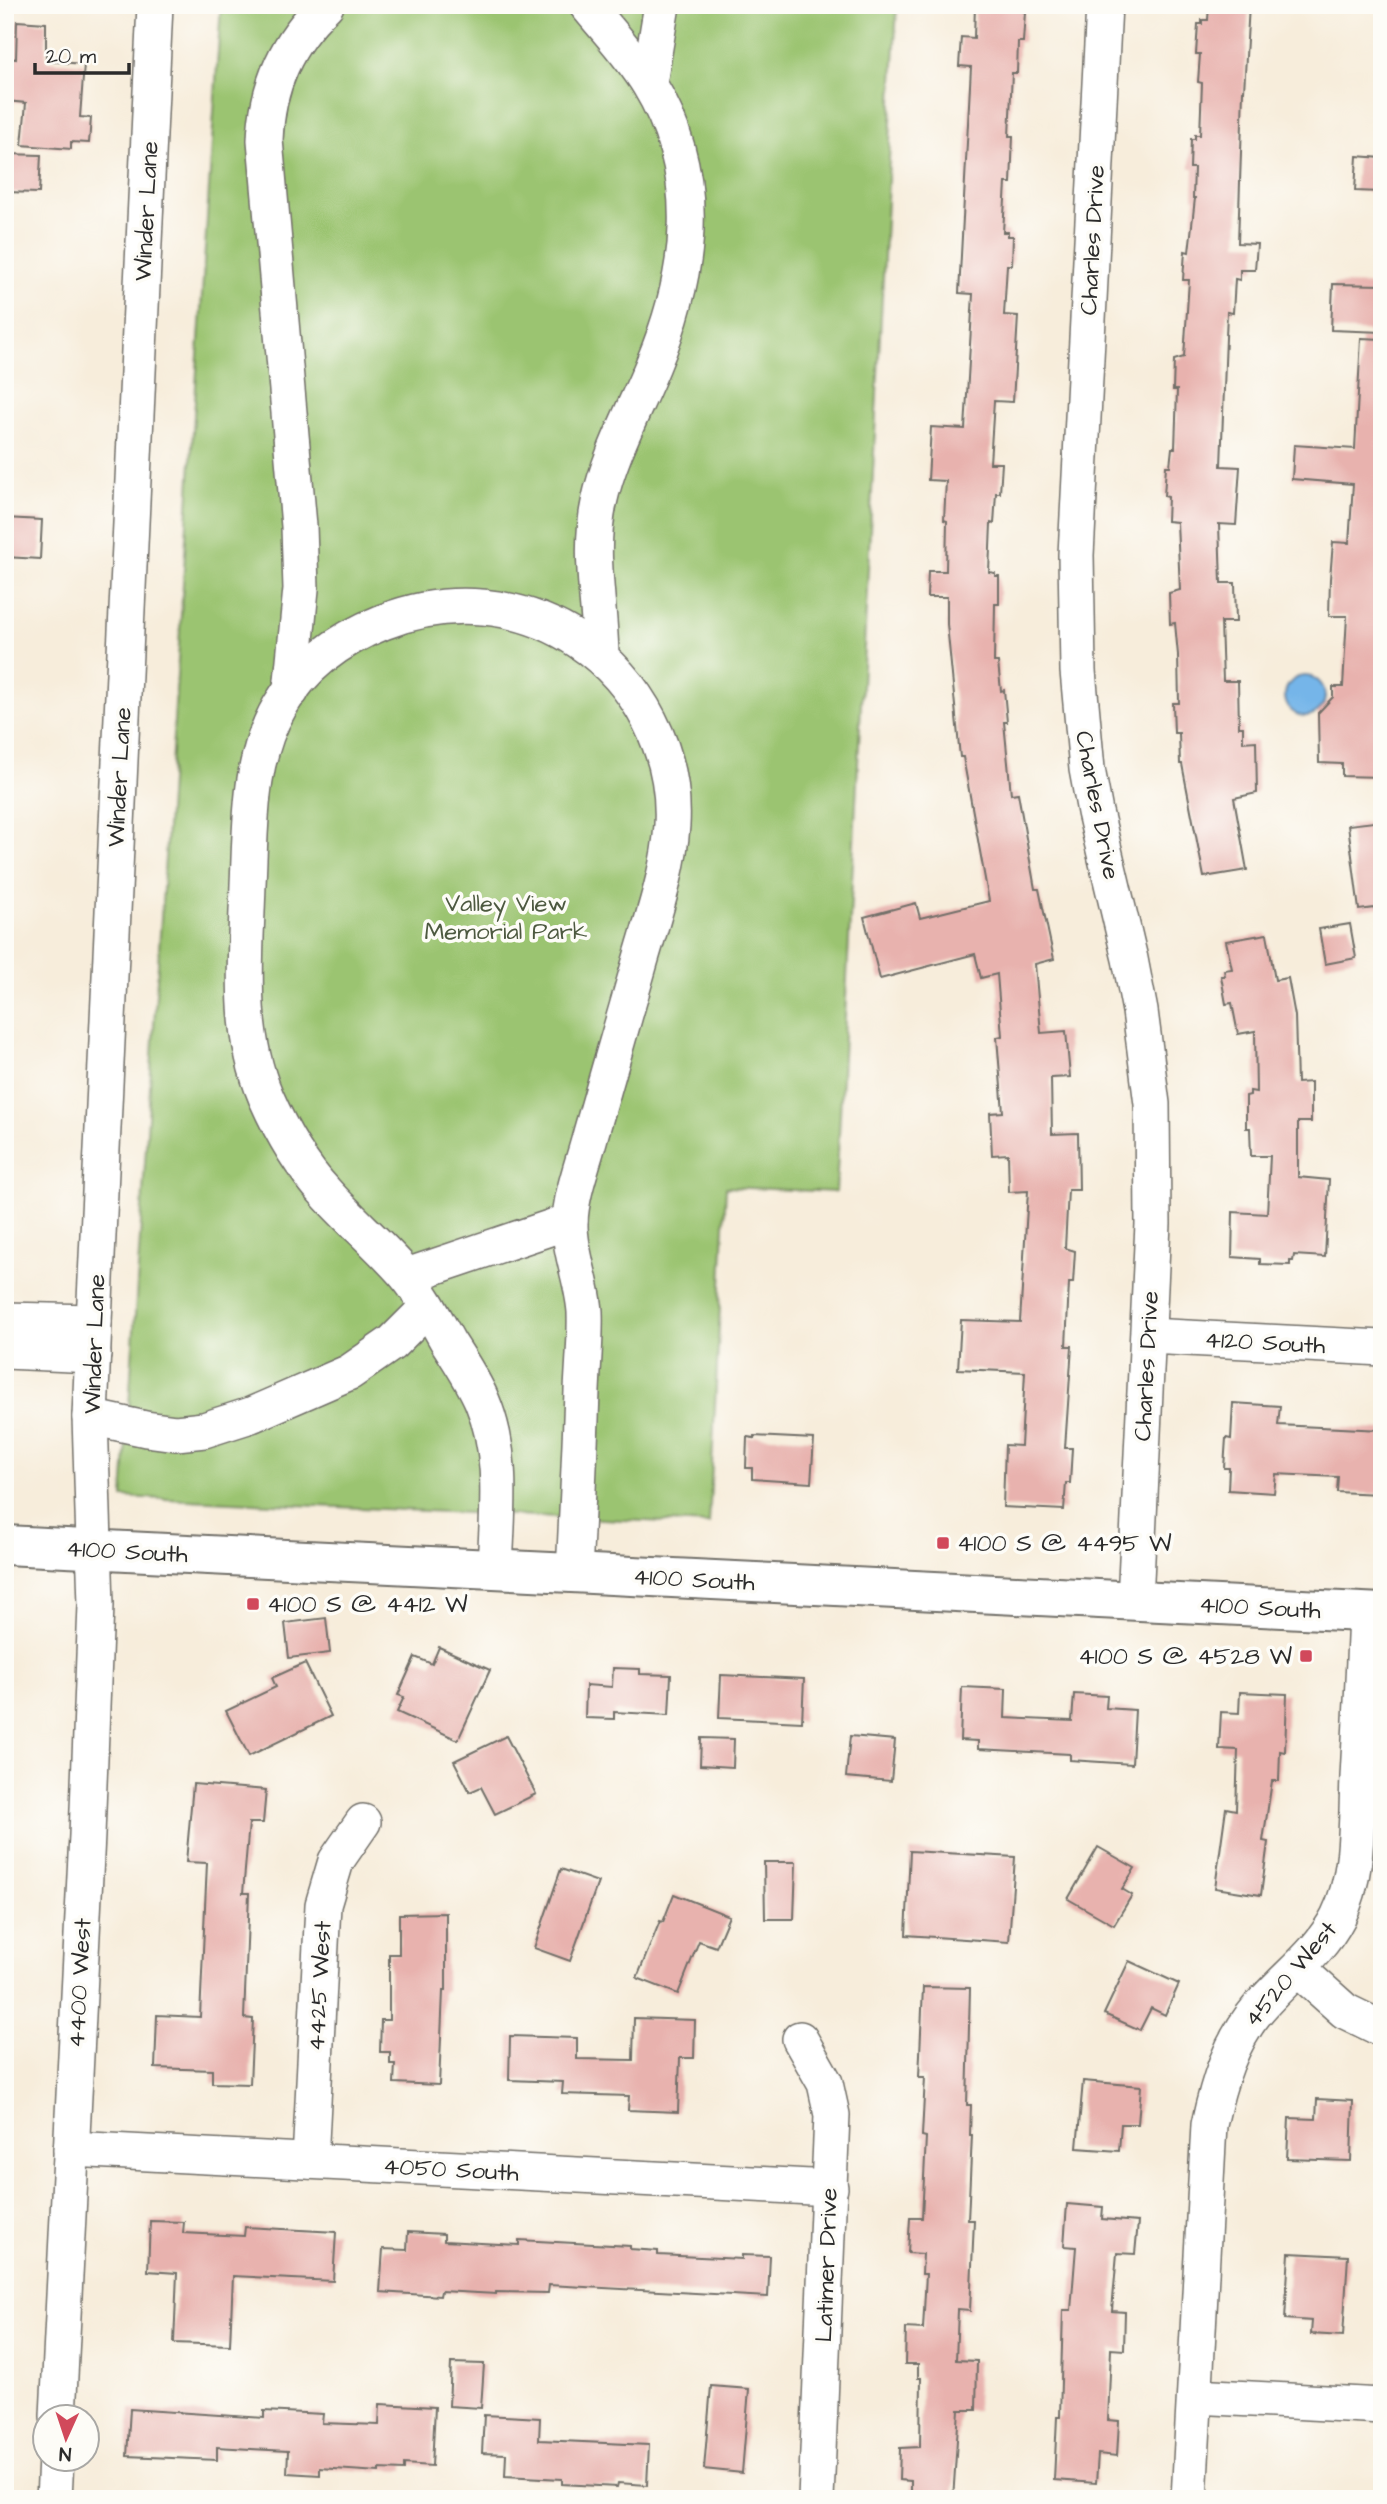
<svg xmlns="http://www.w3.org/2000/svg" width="1387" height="2504" font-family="'Architects Daughter',sans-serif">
	<rect width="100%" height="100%" fill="#fdfcf7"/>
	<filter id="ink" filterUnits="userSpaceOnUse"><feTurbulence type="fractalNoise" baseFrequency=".0143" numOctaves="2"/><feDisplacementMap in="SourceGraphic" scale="14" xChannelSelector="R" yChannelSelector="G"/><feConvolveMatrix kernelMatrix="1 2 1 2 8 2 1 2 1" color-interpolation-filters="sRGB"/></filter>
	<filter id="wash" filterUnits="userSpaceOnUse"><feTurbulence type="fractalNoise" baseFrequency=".00686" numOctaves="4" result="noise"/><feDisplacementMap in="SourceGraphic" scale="28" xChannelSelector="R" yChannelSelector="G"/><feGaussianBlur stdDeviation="1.57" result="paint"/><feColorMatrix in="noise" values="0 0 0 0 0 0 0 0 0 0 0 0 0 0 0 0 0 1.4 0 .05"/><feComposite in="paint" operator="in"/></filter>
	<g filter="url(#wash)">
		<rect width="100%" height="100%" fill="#f7eddb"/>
		<!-- green -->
		<path fill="#9bc471" stroke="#63784e" stroke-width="2" d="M221 5H897L836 1192 726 1187 709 1524 123 1497Z"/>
		<!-- water -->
		<circle fill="#75b5e9" stroke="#50708a" stroke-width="2" cx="1305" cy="696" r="20"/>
		<g id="blocks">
			<!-- building -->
			<g fill="#e8b2ae">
				<path d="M975 5H1015V9L1025 12 1023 42H1018L1017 73H1012L1009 136H1013L1011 183H1006L1003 232H1008V236H1013L1012 265H1007L1004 315 1018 316 1013 402 994 401 990 463H1002L1000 493H996L994 524 991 523 989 572 995 573V576H999V604H995L994 662H998L1001 691 1004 690 1007 722H1004L1011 794 1018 793 1035 889H1039L1054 959 1035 964 1041 1033 1066 1031 1070 1077 1051 1078 1052 1134 1078 1133 1079 1190H1068L1065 1248 1075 1251 1073 1283H1069L1066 1346H1072L1065 1448H1072L1070 1483H1066L1064 1510 1003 1507 1005 1445 1021 1446 1025 1372 958 1369 961 1320 1020 1322 1028 1191 1009 1192 1008 1154 992 1155 990 1113 1003 1112 997 1037 1002 1036 997 974 981 978 975 954 880 979 864 917 916 903 920 918 989 901 963 757H960L947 624V597H927L928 571H946L947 521 944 520 946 481 928 480 931 427 965 429 973 294 959 293 971 67 959 66 961 37 974 38Z"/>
				<path d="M1209 5H1249L1244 91H1243L1238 243 1257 244 1255 270H1240V280L1235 279 1233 313 1227 312 1221 466 1240 467 1236 525 1219 524 1221 583H1235L1236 622H1221L1223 681H1238L1239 727H1243V742L1256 741 1257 793 1234 798 1247 870 1204 877 1182 764H1180L1179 733H1174L1173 703H1179L1178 655 1175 623 1170 624 1169 593 1180 590 1177 522 1167 521 1168 497 1164 496 1166 466H1170L1172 448H1175L1177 390H1173L1174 360 1184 357 1189 280H1183L1185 251 1189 252 1195 198H1193L1194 168H1190L1191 139H1195V135H1200L1202 83 1198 82 1200 54H1196L1198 24H1202V20H1208Z"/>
				<path d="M17 21 46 23V61L84 64 80 117 91 118 89 143 71 142V149L22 145 26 103 6 101 9 58 16 59Z"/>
				<path d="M5 154 41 155 39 193 5 192Z"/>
				<path d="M1357 156 1382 158V192L1355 191Z"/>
				<path d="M1333 284 1382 285V332L1331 330Z"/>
				<path d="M1361 338 1382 339V777L1342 776V764L1319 763 1318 713 1333 697V687H1343L1347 616H1329L1330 579 1333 542 1349 543 1353 484 1292 479 1294 445 1355 449Z"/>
				<path d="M5 518 42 520 40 559 5 557Z"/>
				<path d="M1382 821V907L1359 910 1348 825Z"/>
				<path d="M1350 924 1356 958 1325 964 1319 929Z"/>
				<path d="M1267 934 1275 980 1288 978 1295 1016 1297 1083 1311 1082V1122H1298V1177L1329 1180 1325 1257 1294 1255 1293 1261H1290V1265L1260 1264V1259L1232 1257 1233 1212 1267 1214 1270 1156H1251L1250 1128H1246V1096L1250 1095V1091L1256 1092 1255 1031 1238 1034 1232 1003 1226 1004 1221 976H1225L1224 970 1232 969 1226 941Z"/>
				<path d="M1233 1403 1280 1406 1278 1425 1382 1430V1476L1379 1494 1337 1492 1338 1477 1276 1474 1274 1493 1228 1490 1229 1468H1224L1226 1438 1231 1439Z"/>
				<path d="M754 1436 814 1439 811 1483 752 1479V1468H746L747 1437 754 1438Z"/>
				<path d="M326 1618 330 1653 289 1658 285 1623Z"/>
				<path d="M439 1647 490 1670 458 1740 397 1712 404 1697 398 1695 415 1657 432 1664Z"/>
				<path d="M305 1663 331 1716 249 1756 226 1711 276 1687 272 1678Z"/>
				<path d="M613 1668 640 1669V1674L671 1675 669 1715 614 1712V1719L585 1718 586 1685 612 1687Z"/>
				<path d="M721 1675 804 1679 802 1722 719 1718Z"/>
				<path d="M962 1687 1006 1689 1005 1718 1072 1721 1074 1694 1107 1696 1106 1708 1135 1710 1132 1764 1070 1760V1754L978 1749V1741L960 1740Z"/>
				<path d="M1240 1692 1287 1694 1285 1752 1280 1751 1279 1781H1272L1263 1841 1268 1842 1261 1895 1215 1888 1226 1808 1236 1810 1238 1750 1219 1749 1221 1712 1239 1713Z"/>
				<path d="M506 1736 536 1794 495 1814 481 1787 470 1792 454 1761Z"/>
				<path d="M850 1736 895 1740 891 1781 846 1777Z"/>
				<path d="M701 1738 734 1739 733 1767 700 1765Z"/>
				<path d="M193 1784 266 1790 263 1823H249L243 1893H249L244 2018 253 2019 250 2084 212 2083V2070L155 2068 157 2015 200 2017 207 1863 186 1862Z"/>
				<path d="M1098 1847 1135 1868 1122 1889 1132 1895 1114 1925 1068 1899Z"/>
				<path d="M910 1851 1015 1857 1009 1942 906 1935Z"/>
				<path d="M764 1862H796L794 1919H765Z"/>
				<path d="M561 1869 598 1882 570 1961 534 1948Z"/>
				<path d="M674 1894 729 1916 716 1947 699 1941 678 1994 637 1978 660 1921 663 1922Z"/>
				<path d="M446 1913V1991H443L439 2085 394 2083 395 2064H390V2052H380L381 2020H389V1954H399V1914Z"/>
				<path d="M1129 1961 1179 1984 1165 2015 1151 2008 1140 2030 1104 2014Z"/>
				<path d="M923 1987 970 1988 967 2105H971L970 2135H972L968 2220H974L970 2311 958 2310 956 2360 977 2361 976 2410H959L953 2499H911V2481L899 2480 900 2448 920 2447 921 2378H918V2364H905L906 2328 923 2329 926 2274H922L923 2254 908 2253 910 2218H922L926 2137 922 2136 925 2077H919Z"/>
				<path d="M634 2018 695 2020 694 2058H680L678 2112 628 2110 629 2096 562 2094 563 2082 509 2080 510 2036 577 2038V2059L633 2060Z"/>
				<path d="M1083 2081 1141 2086 1138 2124H1121L1119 2151 1077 2148Z"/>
				<path d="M1317 2099 1353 2101 1351 2161 1287 2159 1289 2118 1316 2119Z"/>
				<path d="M1067 2204 1103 2207 1102 2219 1138 2222 1135 2254 1117 2253 1112 2311 1125 2312 1124 2350 1111 2349 1108 2420 1119 2421 1117 2456 1098 2454 1096 2483 1054 2480 1057 2417H1060L1063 2310H1071L1076 2247 1064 2246Z"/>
				<path d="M150 2221 184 2222 183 2233 244 2236 245 2227 336 2232 333 2281 233 2276 230 2345 174 2343 177 2273 148 2271Z"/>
				<path d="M408 2232 444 2234V2241L519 2245V2240L630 2246V2249L658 2251V2255L742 2259V2255L770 2256 768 2297 549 2285 548 2293 496 2292V2294L441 2291 440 2296 380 2292 383 2249 407 2250Z"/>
				<path d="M1289 2253 1348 2256 1343 2336 1311 2334 1312 2321 1285 2319Z"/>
				<path d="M451 2363 484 2364 481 2408 449 2406Z"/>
				<path d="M711 2386 749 2389 742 2473 704 2469Z"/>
				<path d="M380 2404 435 2407 432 2466 404 2464V2470L379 2469V2472L320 2468V2475L287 2473 288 2451 217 2447V2460L127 2456 130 2409 264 2418V2411L323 2414 322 2423 379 2425Z"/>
				<path d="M484 2415 540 2418 539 2440 649 2445 647 2485 618 2483 617 2487 562 2484V2479L505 2476 506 2454 482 2453Z"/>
			</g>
		</g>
	</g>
	<g filter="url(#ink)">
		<use href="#blocks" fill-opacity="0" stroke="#726f69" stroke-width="2"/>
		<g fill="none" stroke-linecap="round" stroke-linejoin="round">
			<!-- minor casing -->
			<g stroke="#726f69" stroke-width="38">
				<g id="minor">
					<path d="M587 5C608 31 632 56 649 84 704 174 692 272 653 365 635 409 609 455 599 503 588 555 600 603 601 656"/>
					<path d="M1104 5 1076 555 1078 671 1087 769 1095 812 1130 959 1140 1011 1152 1104 1153 1224 1135 1601"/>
					<path d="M649 83 662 5"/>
					<path d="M291 691 301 589 299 526 265 140C267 86 286 42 326 5"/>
					<path d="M407 1276 570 1221"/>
					<path d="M5 1320 94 1322"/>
					<path d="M1148 1336 1382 1348"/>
					<path d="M5 1351 93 1355"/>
					<path d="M90 1417 146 1429 176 1433 204 1430 251 1415 350 1372 392 1343 428 1307"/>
					<path d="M495 1570C497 1513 505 1455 482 1401 473 1380 460 1361 448 1342 435 1319 423 1295 406 1275 381 1246 351 1221 326 1193 301 1166 281 1131 266 1097 237 1029 246 956 248 884 251 824 248 760 280 706 303 666 340 639 383 622 448 596 521 602 579 641 639 681 676 752 672 825 669 874 651 922 638 969 622 1024 607 1079 591 1133 584 1161 571 1193 570 1222 569 1252 583 1281 585 1312 586 1338 583 1365 582 1391 580 1452 577 1513 574 1573"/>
					<path d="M1298 1969 1345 2011 1382 2029"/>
					<path d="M800 2039 825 2083 832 2115 816 2499"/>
					<path d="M71 2149 830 2188"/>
					<path d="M310 2161 323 1905 336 1861 363 1822"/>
					<path d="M1195 2396 1382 2406"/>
					<path d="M58 2416 87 1835 96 1605 90 1417 94 1322 155 5"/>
					<path d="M54 2499 56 2458"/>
					<path d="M1189 2499 1209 2125C1218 2083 1230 2042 1258 2009 1284 1978 1319 1954 1338 1917 1359 1875 1356 1823 1358 1777 1361 1722 1364 1667 1366 1613"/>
				</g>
			</g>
			<!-- major casing -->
			<g stroke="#726f69" stroke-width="42">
				<path id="major" d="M5 1545 1382 1613"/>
			</g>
			<!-- minor -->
			<use href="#minor" stroke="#fff" stroke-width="35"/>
			<!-- major -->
			<use href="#major" stroke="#fff" stroke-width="38"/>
		</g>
	</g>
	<!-- markers -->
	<g fill="#d1495b" stroke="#fdfcf7" stroke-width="2.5">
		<rect x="936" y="1536" width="14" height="14" rx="3.5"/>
		<rect x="246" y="1597" width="14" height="14" rx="3.5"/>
		<rect x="1299" y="1649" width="14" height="14" rx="3.5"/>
	</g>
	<g text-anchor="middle" stroke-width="7" stroke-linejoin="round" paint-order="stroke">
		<!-- street labels -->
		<g font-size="24" fill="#2b2b2b" stroke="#fdfcf7">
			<text transform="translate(146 211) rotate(-87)" y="8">Winder Lane</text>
			<text transform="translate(1092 240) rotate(-87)" y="8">Charles Drive</text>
			<text transform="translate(119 777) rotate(-87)" y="8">Winder Lane</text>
			<text transform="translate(1098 805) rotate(79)" y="8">Charles Drive</text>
			<text transform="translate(1265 1342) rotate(3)" y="8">4120 South</text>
			<text transform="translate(94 1344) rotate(-88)" y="8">Winder Lane</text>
			<text transform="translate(1146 1366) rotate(-87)" y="8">Charles Drive</text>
			<text transform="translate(127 1551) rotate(3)" y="8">4100 South</text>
			<text transform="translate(694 1579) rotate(3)" y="8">4100 South</text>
			<text transform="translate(1260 1607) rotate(3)" y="8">4100 South</text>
			<text transform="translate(1290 1974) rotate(-50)" y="8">4520 West</text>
			<text transform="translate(79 1983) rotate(-87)" y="8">4400 West</text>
			<text transform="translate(319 1986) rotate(-87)" y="8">4425 West</text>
			<text transform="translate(451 2169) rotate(3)" y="8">4050 South</text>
			<text transform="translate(826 2265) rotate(-88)" y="8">Latimer Drive</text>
		</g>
		<!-- park labels -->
		<g font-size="24" fill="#4d5940" stroke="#fdfcf7">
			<text x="506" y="911">Valley View<tspan x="506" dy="28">Memorial Park</tspan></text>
		</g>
		<!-- poi labels -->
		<g font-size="24" fill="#2b2b2b" stroke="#fdfcf7" text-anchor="start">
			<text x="957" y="1551">4100 S @ 4495 W</text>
			<text x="267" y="1612">4100 S @ 4412 W</text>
			<text x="1292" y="1664" text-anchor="end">4100 S @ 4528 W</text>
		</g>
	</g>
	<!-- margin -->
	<rect width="1387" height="2504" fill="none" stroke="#fdfcf7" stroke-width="28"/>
	<!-- north arrow -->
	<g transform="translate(66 2438) rotate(183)"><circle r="33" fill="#fdfcf7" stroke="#a9a8a5" stroke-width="2"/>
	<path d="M0-5L12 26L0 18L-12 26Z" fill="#d1495b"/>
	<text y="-10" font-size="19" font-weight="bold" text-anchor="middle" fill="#2b2b2b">N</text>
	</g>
	<!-- scale -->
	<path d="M35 63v10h94v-10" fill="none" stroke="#2b2b2b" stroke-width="3.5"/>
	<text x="46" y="63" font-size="21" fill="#2b2b2b" stroke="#fdfcf7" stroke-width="5" paint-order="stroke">20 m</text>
</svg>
